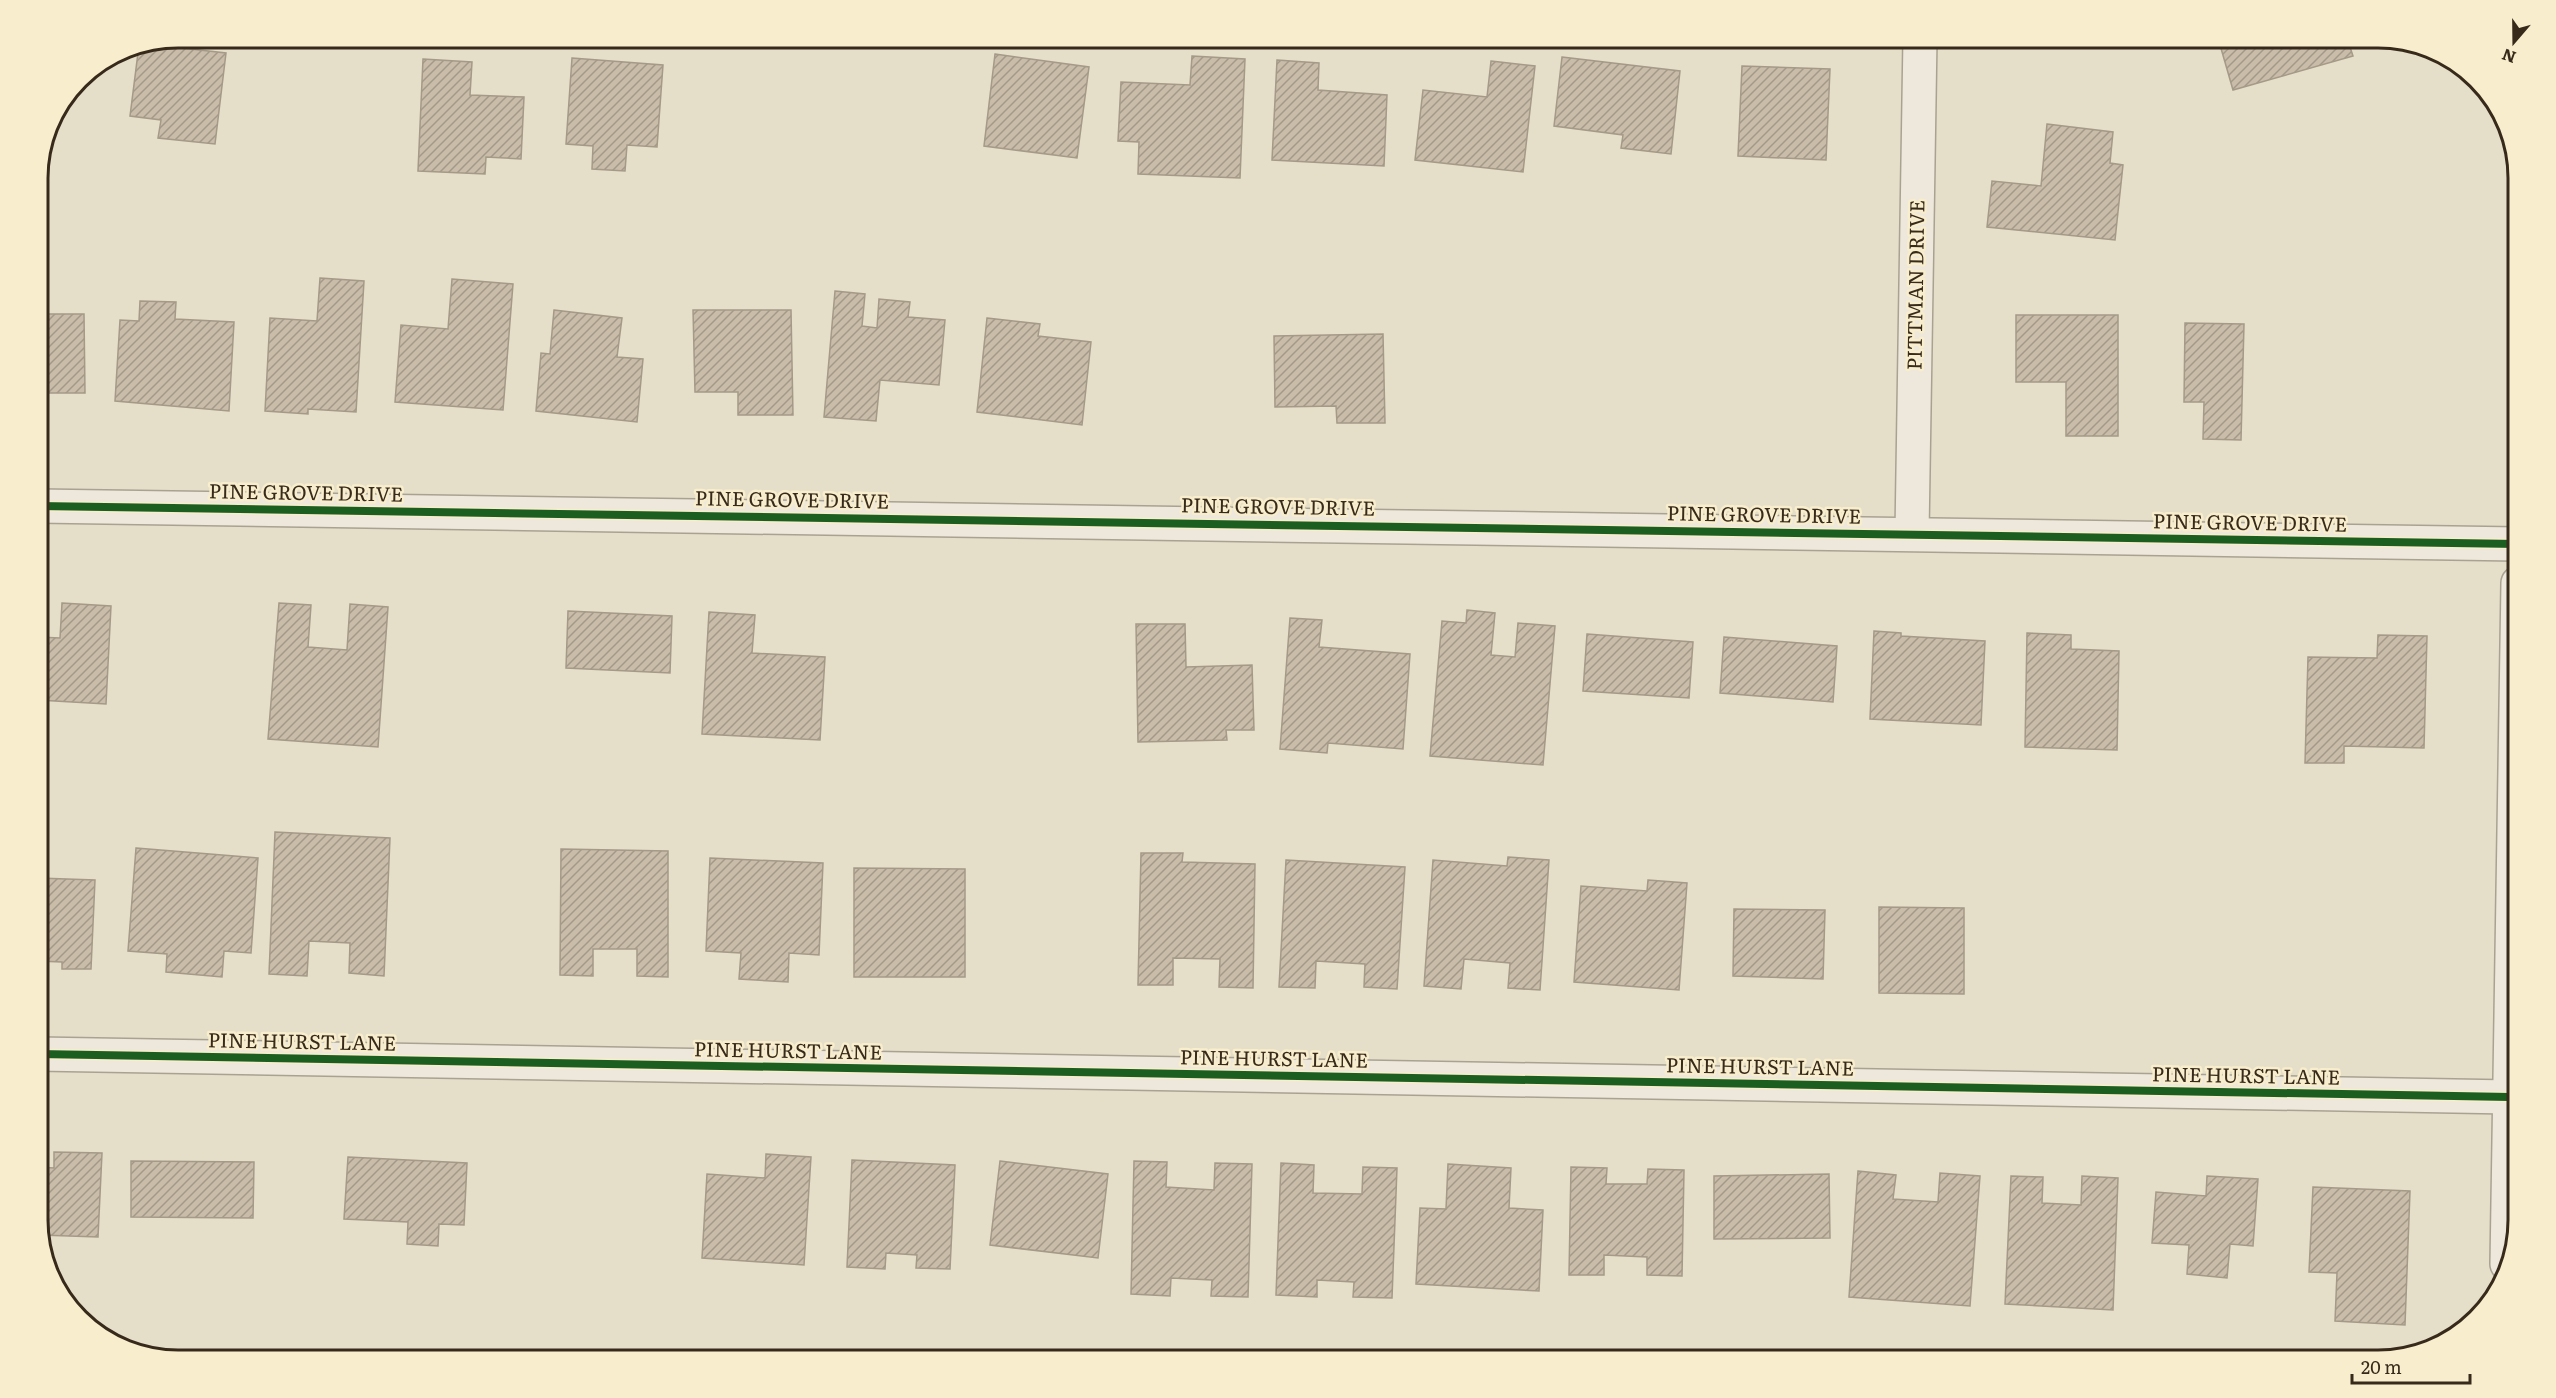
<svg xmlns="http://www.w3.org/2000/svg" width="2556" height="1398" font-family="Literata,serif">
	<defs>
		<pattern id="building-hatch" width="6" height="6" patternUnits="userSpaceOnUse" patternTransform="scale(1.5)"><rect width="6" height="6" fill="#c9bca9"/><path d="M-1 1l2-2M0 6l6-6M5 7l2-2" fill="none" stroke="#a49989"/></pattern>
	</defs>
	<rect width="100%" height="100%" fill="#e5dec8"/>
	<!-- building -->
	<g fill="url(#building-hatch)" stroke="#a59988" stroke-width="1.5">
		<path d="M2218 38H2347L2353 56 2233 90Z"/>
		<path d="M146 44 226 53 215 144 158 138 161 120 130 116 139 45Z"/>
		<path d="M995 54 1089 67 1077 158 984 146Z"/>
		<path d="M1192 56 1245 59 1240 178 1138 174 1139 142 1118 141 1121 82 1190 85Z"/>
		<path d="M1562 57 1680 71 1671 154 1621 148 1623 135 1554 126Z"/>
		<path d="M572 58 663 65 657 147 627 145 625 171 592 169 593 146 566 144Z"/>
		<path d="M423 59 472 62 470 95 524 97 521 159 486 157 485 174 418 171Z"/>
		<path d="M1277 60 1319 63 1318 90 1387 95 1384 166 1272 160Z"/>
		<path d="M1491 61 1535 66 1523 172 1415 160 1423 90 1487 97Z"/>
		<path d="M1742 66 1830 69 1826 160 1738 156Z"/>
		<path d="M2047 124 2113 132 2110 163 2123 165 2115 240 1987 227 1992 181 2041 186Z"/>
		<path d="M320 278 364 281 356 412 308 409V414L265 411 270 318 317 321Z"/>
		<path d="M452 279 513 284 503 410 395 402 401 325 448 329Z"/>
		<path d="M835 291 865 294 862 326 877 328 879 299 910 302 908 317 945 320 939 385 880 380 876 421 824 417Z"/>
		<path d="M140 301 176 302 175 319 234 322 229 411 115 401 120 320 139 321Z"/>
		<path d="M554 310 622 318 617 357 643 359 637 422 536 411 541 353 550 354Z"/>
		<path d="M693 310H791L793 415H738V392H695Z"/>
		<path d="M38 314H84L85 393H38Z"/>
		<path d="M2016 315H2118V436H2066V382H2016Z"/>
		<path d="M987 318 1040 324 1038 336 1091 342 1082 425 977 412Z"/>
		<path d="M2185 323 2244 324 2241 440 2203 439 2204 402H2184Z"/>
		<path d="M1383 334 1385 423H1337L1336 406 1275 407 1274 336Z"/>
		<path d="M62 603 111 606 106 704 38 700V637L60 638Z"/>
		<path d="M279 603 311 605 308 647 347 650 350 604 388 607 378 747 268 739Z"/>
		<path d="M1467 610 1495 613 1491 655 1515 657 1518 623 1555 626 1543 765 1430 756 1442 621 1466 623Z"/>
		<path d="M568 611 672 616 670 673 566 668Z"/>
		<path d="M709 612 755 615 752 653 825 657 820 740 702 734Z"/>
		<path d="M1290 618 1322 620 1319 647 1410 654 1403 749 1328 743 1327 753 1280 749Z"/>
		<path d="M1136 624H1185L1186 667 1252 665 1254 730H1226L1227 740 1138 742Z"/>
		<path d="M1874 631 1901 633V636L1985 641 1981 725 1870 719Z"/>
		<path d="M2027 633 2071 635V649L2119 651 2117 750 2025 747Z"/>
		<path d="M1587 634 1693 642 1689 698 1583 691Z"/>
		<path d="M2378 635 2427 636 2424 748 2344 746V763H2305L2308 657 2377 658Z"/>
		<path d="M1724 637 1837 646 1833 702 1720 693Z"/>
		<path d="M275 832 390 838 384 976 349 973 350 943 309 941 307 976 269 974Z"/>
		<path d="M136 848 258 858 251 953 224 951 222 977 166 972 167 954 128 951Z"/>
		<path d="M561 849 668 851V977L637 976V949H593V976L560 975Z"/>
		<path d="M1141 853H1183L1182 862 1255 864 1253 988 1219 987 1220 959 1173 958V985H1138Z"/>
		<path d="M1508 857 1549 860 1540 990 1508 988 1510 963 1464 959 1461 989 1424 986 1433 860 1507 866Z"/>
		<path d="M710 858 823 863 819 955 789 953 788 982 739 979 741 953 706 951Z"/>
		<path d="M1286 860 1405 867 1397 989 1364 987 1365 964 1316 961 1315 988 1279 987Z"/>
		<path d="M854 868 965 869V977H854Z"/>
		<path d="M38 878 95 880 91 969H62V962L38 961Z"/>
		<path d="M1648 880 1687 883 1679 990 1574 982 1581 886 1647 891Z"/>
		<path d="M1879 907 1964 908V994L1879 993Z"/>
		<path d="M1734 909 1825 910 1823 979 1733 976Z"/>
		<path d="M54 1152 102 1153 98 1237 40 1235 38 1229V1167L54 1168Z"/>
		<path d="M766 1154 811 1157 804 1265 702 1258 707 1174 765 1178Z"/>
		<path d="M348 1157 467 1163 464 1225 439 1224 438 1246 407 1244 408 1222 344 1219Z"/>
		<path d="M852 1160 955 1165 950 1269 916 1268 917 1255 886 1253 885 1269 847 1267Z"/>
		<path d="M131 1161 254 1162 253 1218 131 1217Z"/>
		<path d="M1000 1161 1108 1174 1098 1258 990 1245Z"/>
		<path d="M1134 1161 1167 1162 1166 1187 1214 1190 1215 1163 1252 1164 1248 1297 1211 1296 1212 1280 1171 1278 1170 1296 1131 1294Z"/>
		<path d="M1281 1163 1314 1165 1313 1193 1362 1194 1363 1167 1397 1168 1392 1298 1353 1297 1354 1282 1317 1280V1297L1276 1295Z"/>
		<path d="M1448 1164 1511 1168 1509 1208 1543 1210 1539 1291 1416 1284 1420 1208 1446 1209Z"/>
		<path d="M1571 1167 1607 1168 1606 1184H1647L1648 1169 1684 1170 1682 1276 1647 1275V1257L1604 1255V1275H1569Z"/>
		<path d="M1858 1171 1896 1175 1893 1199 1938 1202 1940 1173 1980 1176 1970 1306 1849 1297Z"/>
		<path d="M1829 1174 1830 1238 1714 1239V1176Z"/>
		<path d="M2011 1176 2043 1177 2042 1203 2081 1205 2082 1176 2118 1178 2113 1310 2005 1304Z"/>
		<path d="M2207 1176 2258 1179 2253 1246 2230 1244 2227 1278 2187 1274 2189 1245 2152 1243 2156 1192 2206 1196Z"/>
		<path d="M2313 1187 2410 1191 2405 1325 2335 1321 2337 1273 2309 1272Z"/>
	</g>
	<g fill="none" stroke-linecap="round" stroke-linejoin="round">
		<!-- minor casing -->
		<g stroke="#a9a292" stroke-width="36">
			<g id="minor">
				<path d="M38 506 2518 544"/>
				<path d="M1912 533 1920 38"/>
				<path d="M38 1054 2510 1097"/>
				<path d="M2507 1264 2518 583"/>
			</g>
		</g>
		<!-- minor -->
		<use href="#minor" stroke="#ede8db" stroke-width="33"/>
		<!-- cycleway casing -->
		<g stroke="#f8edcc" stroke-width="11">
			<g id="cycleway">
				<path d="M38 506 2518 544"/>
				<path d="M38 1054 2510 1097"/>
			</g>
		</g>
		<!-- cycleway -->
		<use href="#cycleway" stroke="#1b5e20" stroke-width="8"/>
	</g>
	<g text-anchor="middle" stroke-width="5" stroke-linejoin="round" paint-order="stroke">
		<!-- street labels -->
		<g font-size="20" fill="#382a1a" stroke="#f8edcc">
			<text transform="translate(1916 285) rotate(-89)" y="7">PITTMAN DRIVE</text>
			<text transform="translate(306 493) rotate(1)" y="7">PINE GROVE DRIVE</text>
			<text transform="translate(792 500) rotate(1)" y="7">PINE GROVE DRIVE</text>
			<text transform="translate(1278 507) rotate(1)" y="7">PINE GROVE DRIVE</text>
			<text transform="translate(1764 515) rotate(1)" y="7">PINE GROVE DRIVE</text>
			<text transform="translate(2250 523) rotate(1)" y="7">PINE GROVE DRIVE</text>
			<text transform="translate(302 1042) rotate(1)" y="7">PINE HURST LANE</text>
			<text transform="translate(788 1051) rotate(1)" y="7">PINE HURST LANE</text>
			<text transform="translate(1274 1059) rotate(1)" y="7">PINE HURST LANE</text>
			<text transform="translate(1760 1067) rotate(1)" y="7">PINE HURST LANE</text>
			<text transform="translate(2246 1076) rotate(1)" y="7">PINE HURST LANE</text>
		</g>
	</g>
	<!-- crop -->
	<path d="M0 0H2556V1398H0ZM178 48H2378A130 130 0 0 1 2508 178V1220A130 130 0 0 1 2378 1350H178A130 130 0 0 1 48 1220V178A130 130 0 0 1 178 48Z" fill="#f8edcc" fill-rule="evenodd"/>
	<path fill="none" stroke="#382a1a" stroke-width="3" d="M178 48H2378A130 130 0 0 1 2508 178V1220A130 130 0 0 1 2378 1350H178A130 130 0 0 1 48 1220V178A130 130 0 0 1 178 48Z"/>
	<!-- north arrow -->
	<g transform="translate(2514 42) rotate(200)" stroke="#f8edcc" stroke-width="4.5" paint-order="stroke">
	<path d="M0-4.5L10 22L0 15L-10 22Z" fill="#382a1a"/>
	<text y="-9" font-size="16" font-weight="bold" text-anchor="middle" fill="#382a1a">N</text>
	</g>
	<!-- scale -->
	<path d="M2352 1374v9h118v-9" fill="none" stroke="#382a1a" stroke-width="3"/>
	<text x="2361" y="1374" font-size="18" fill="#382a1a" stroke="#f8edcc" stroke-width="4.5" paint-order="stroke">20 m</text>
</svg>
